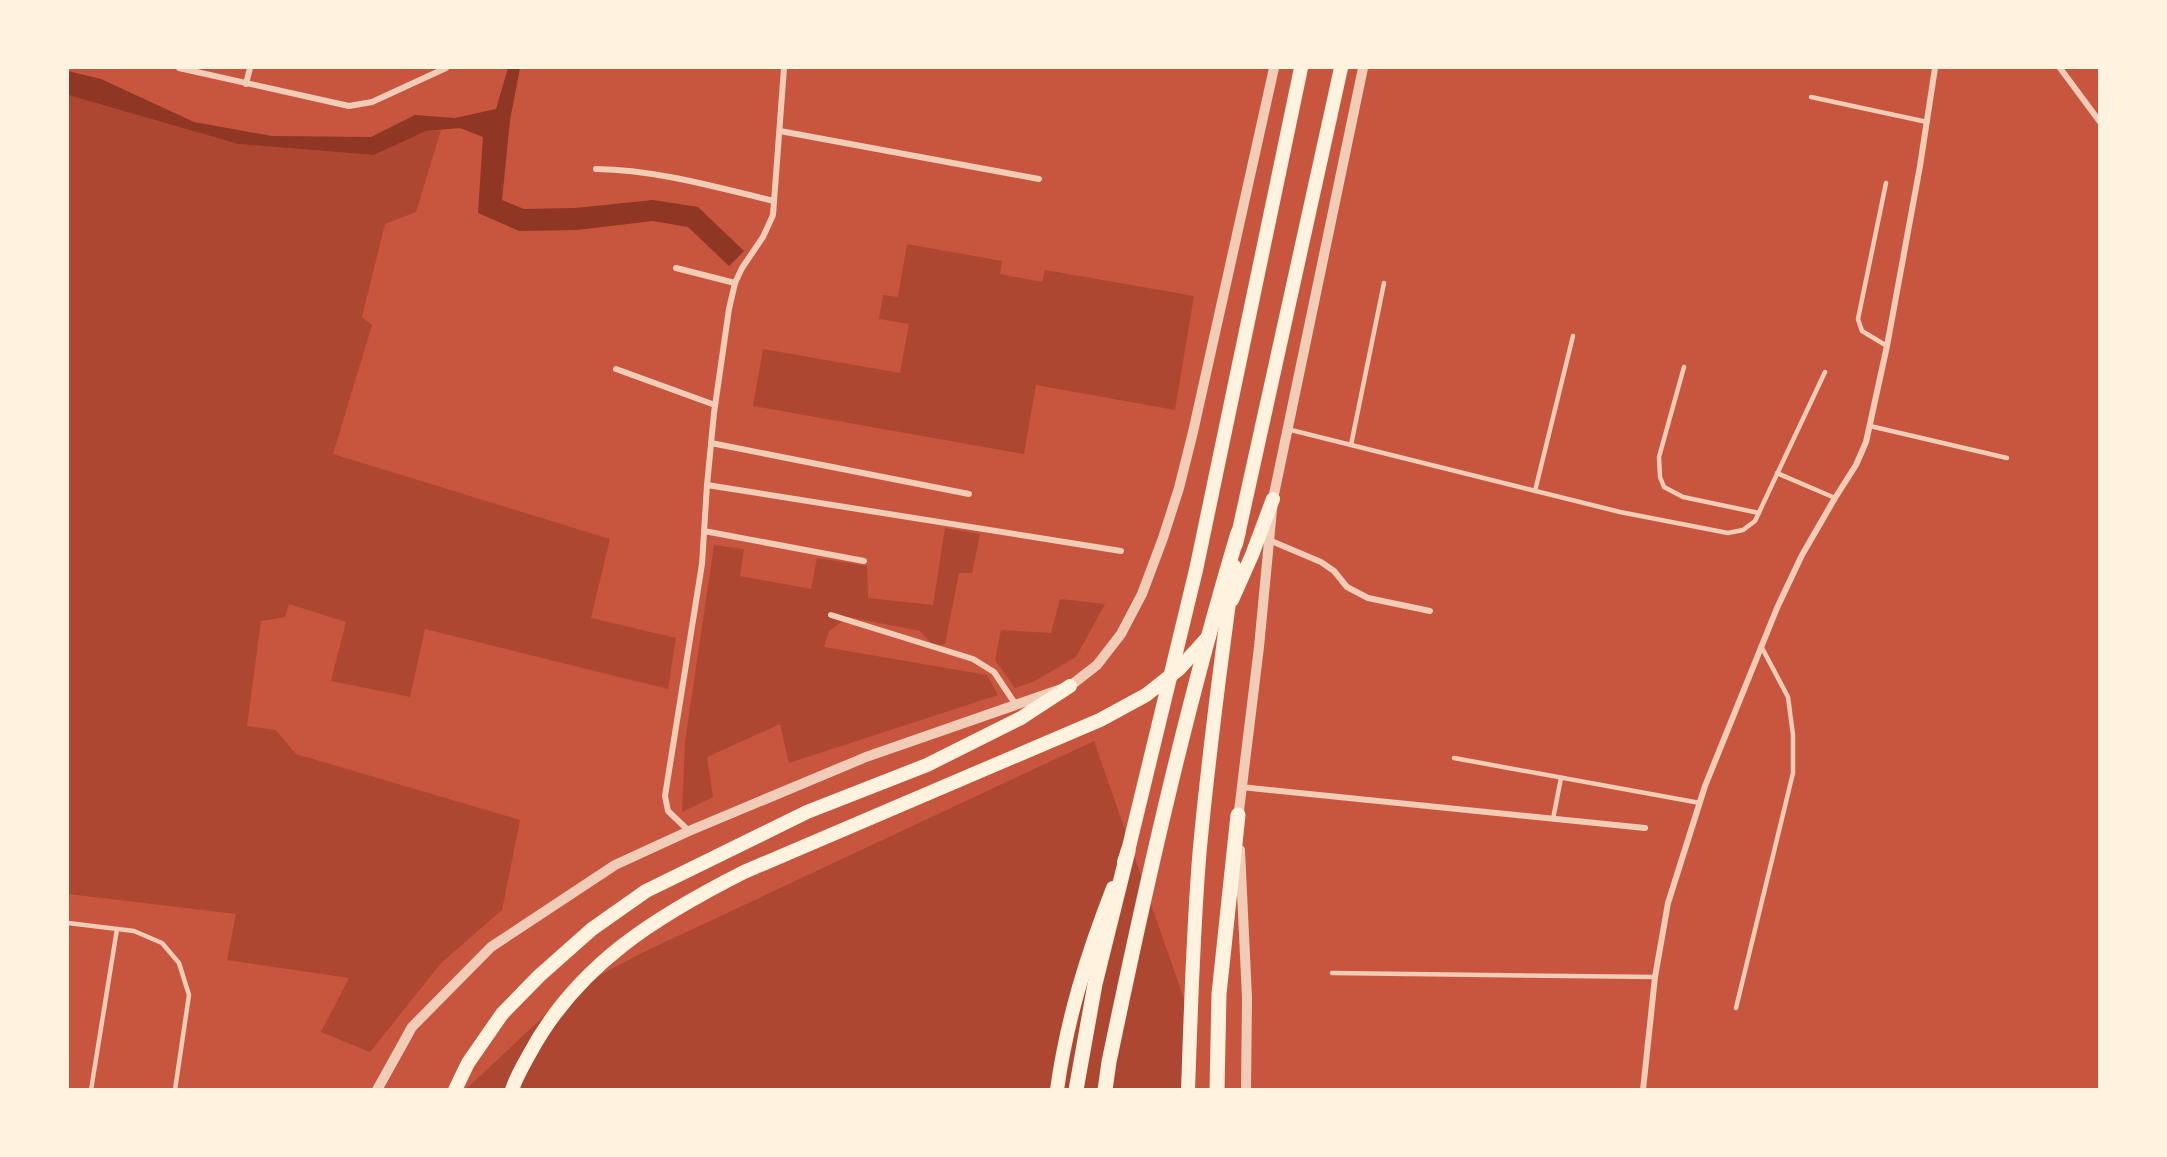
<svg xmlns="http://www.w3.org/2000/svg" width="2167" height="1157" font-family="'Libre Baskerville',serif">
	<rect width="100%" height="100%" fill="#c8553d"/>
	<!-- green -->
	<g fill="#ae4732">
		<path d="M68 95 238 144 374 155 426 131 441 130 416 212 385 224 362 317 372 325 333 454 610 539 591 618 676 638 668 689 425 629 410 697 331 681 346 622 289 604 285 617 261 621 247 726 276 730 296 754 520 820 502 910 441 963 370 1052 321 1032 349 978 227 960 236 914 68 894Z"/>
		<path d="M907 244 1002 261 1000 274 1042 282 1045 270 1194 296 1175 410 1036 385 1024 454 753 406 763 349 900 373 909 324 879 319 883 295 898 297Z"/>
		<path d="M945 528 980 534 972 573H959L945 644 933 646 920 631 848 617 829 631 824 647 987 675 998 695 789 763 780 724 707 757 713 797 682 812 685 742 714 545 744 549 740 576 811 589 817 558 867 566 868 598 933 605Z"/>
		<path d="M1060 599 1105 604 1076 657 1033 682 1015 688 995 660 1001 630 1051 633Z"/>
		<path d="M1094 741 1190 1016 1185 1089 465 1090 573 989 648 950Z"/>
	</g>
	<!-- water -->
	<path fill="#8f3625" d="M508 68H520L510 120 502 200 524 209 575 208 653 200 698 207 744 251 729 266 688 227 653 221 577 230 519 231 478 213 483 137 460 128 426 131 374 155 238 144 68 95V71L101 79 194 122 272 136 371 137 415 115 455 118 496 109Z"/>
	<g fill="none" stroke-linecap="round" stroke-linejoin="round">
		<!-- service -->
		<g stroke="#f1ccb7" stroke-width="4.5">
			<path d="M1811 97 1927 122"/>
			<path d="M1886 183 1858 319 1862 331 1887 346"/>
			<path d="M1684 367 1659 457 1660 477 1664 487 1683 497 1759 513"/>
			<path d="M1870 426 2007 458"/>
			<path d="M1287 429 1620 512 1728 533 1743 530 1755 521 1825 372"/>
			<path d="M1351 445 1384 283"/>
			<path d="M1777 473 1835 498"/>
			<path d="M1535 491 1573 336"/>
			<path d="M1454 758 1700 803"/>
			<path d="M1553 819 1561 778"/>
			<path d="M68 923 134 931 162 943 179 963 189 995 175 1090"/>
			<path d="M1332 973 1655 977"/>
			<path d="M1736 1008 1793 773V735L1788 697 1761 646"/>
			<path d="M91 1090 117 929"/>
		</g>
		<!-- minor -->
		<g stroke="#f1ccb7" stroke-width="6">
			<path d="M179 68 349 106 372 102 446 68"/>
			<path d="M2060 68 2100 122"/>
			<path d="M246 84 250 68"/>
			<path d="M780 131 1039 179"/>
			<path d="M596 169C657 170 715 187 774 201"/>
			<path d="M676 268 735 283"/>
			<path d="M616 369 715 405"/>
			<path d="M711 443 969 494"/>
			<path d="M707 485 1121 551"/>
			<path d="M704 531 864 561"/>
			<path d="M1269 540 1321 562 1334 571 1347 587 1368 598 1430 611"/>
			<path d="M831 615 973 659 994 672 1016 705"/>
			<path d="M1241 787 1645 828"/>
			<path d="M689 831 668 811 665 796 702 564 707 485 714 413 729 309 735 283 742 268 763 237 773 215 784 68"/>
			<path d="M1643 1090 1655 977 1668 903 1705 786 1777 608 1802 555 1835 498 1856 465 1866 442 1887 346 1920 166 1935 68"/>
		</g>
		<!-- tertiary -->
		<g stroke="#f1ccb7" stroke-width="10">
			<path d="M1238 819 1259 647 1273 499 1363 68"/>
			<path d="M1240 850 1247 998 1246 1090"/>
			<path d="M377 1090 412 1027 491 947 615 865 689 831 866 757 1070 686 1097 665 1121 634 1142 594 1163 538 1179 488 1193 432 1274 68"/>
		</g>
		<!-- primary -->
		<g stroke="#fff3e0" stroke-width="14">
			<path d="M1236 544 1341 68"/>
			<path d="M1232 600 1252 555 1273 499"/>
			<path d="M1124 862 1128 851 1196 570 1301 68"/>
			<path d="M455 1090 468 1063 502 1014 539 976 592 929 646 891 807 812 927 765 1021 718 1070 686"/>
			<path d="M512 1090C516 1077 524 1064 530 1053 578 964 657 916 744 872L1100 720 1146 695 1179 669 1209 636"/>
			<path d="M1057 1090C1067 1018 1087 955 1113 888"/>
			<path d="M1188 1090C1191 1009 1193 928 1200 847 1209 753 1221 660 1234 566"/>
		</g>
		<!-- motorway -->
		<g stroke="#fff3e0" stroke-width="15">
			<path d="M1076 1090 1095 984 1128 851"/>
			<path d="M1105 1090 1109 1062C1146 884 1186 707 1238 533"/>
			<path d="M1217 1090 1219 994 1238 815"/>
		</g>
	</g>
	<!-- border -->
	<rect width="2167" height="1157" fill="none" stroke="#fff3e0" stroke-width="138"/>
</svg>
